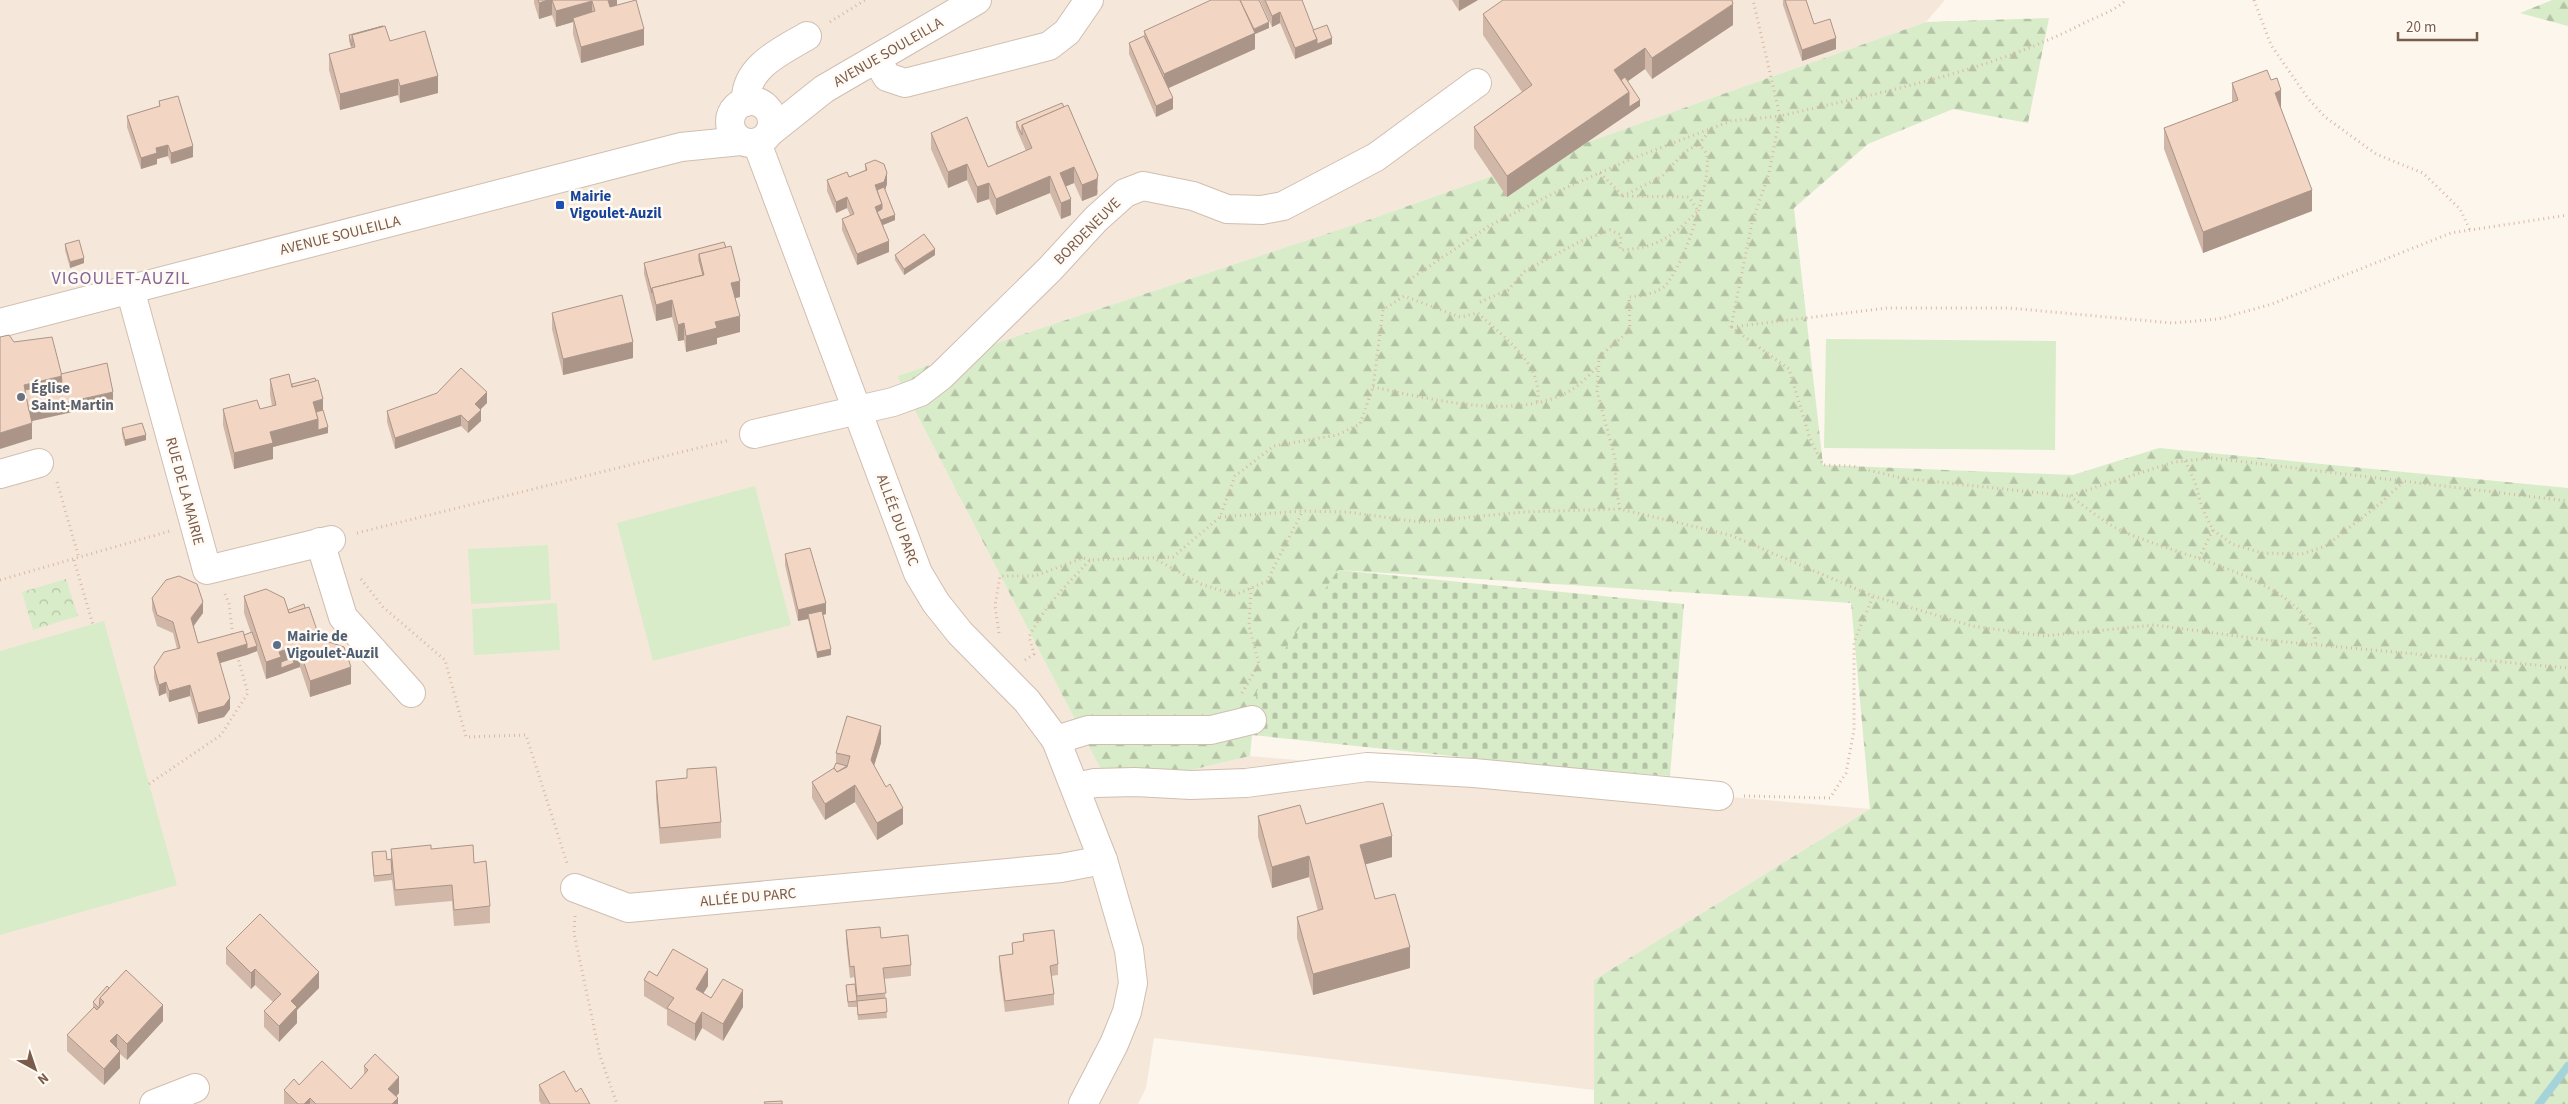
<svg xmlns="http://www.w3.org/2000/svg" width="2568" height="1104" font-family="'Source Sans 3',sans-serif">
	<defs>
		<pattern id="forest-firs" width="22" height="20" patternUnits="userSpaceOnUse" patternTransform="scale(1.25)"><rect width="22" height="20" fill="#d8ecc9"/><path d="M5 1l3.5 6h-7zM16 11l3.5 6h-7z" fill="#b4c2a5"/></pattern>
		<pattern id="cemetery-stones" width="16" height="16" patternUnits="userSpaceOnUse" patternTransform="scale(1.25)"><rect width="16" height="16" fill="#d8ecc9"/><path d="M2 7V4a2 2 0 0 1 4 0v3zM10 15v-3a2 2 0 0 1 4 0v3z" fill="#b4c2a5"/></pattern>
		<pattern id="park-crowns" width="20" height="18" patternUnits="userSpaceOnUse" patternTransform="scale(1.25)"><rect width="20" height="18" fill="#d8ecc9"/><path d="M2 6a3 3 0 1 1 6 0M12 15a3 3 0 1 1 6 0" fill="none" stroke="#b4c2a5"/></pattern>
	</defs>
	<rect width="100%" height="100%" fill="#fdf6ec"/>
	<!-- residential -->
	<path fill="#f5e8da" d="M0 0H1945L1926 22 1374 218 897 376 1111 789 1250 756 1870 809 1594 980V1090L1154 1038 1146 1088 1138 1104H0Z"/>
	<!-- green -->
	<g fill="#d8ecc9">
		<path d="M1826 339 2056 341 2055 450 1824 448Z"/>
		<path d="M755 486 791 625 653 661 617 523Z"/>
		<path d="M548 545 551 600 471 604 468 549Z"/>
		<path d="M557 603 560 650 474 655 472 609Z"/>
		<path d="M104 621 177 885 0 935V651Z"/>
	</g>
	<!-- forest -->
	<g fill="url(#forest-firs)">
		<path d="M2552 0H2568V26L2520 13Z"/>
		<path d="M2049 18 2028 123 1953 109 1868 144 1794 208 1823 465 2073 475 2159 448 2568 488V1104H1594V980L1870 809 1851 603 1338 570 1252 735 1250 756 1111 789 897 376 1374 218 1926 22Z"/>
	</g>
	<!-- cemetery -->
	<path fill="url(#cemetery-stones)" d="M1338 570 1684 604 1670 776 1577 769 1252 735 1257 691Z"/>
	<!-- park -->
	<path fill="url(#park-crowns)" d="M66 579 78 616 33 630 22 592Z"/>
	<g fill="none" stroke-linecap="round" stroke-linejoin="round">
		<!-- stream -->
		<path stroke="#a5d3da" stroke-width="8" d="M2539 1104 2568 1066"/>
		<!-- minor casing -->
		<g stroke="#d1beb0" stroke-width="30">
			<g id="minor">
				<path d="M877 60 887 77 905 83 1049 46 1067 32 1089 0"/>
				<circle cx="751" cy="122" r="21"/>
				<path d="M746 102C744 67 782 51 807 36"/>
				<path d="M770 132 824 89 977 0"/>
				<path d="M757 143 918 573 936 603 960 633 1027 701 1056 740 1103 860 1129 950 1133 983 1127 1012 1114 1044 1083 1104"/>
				<path d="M130 289 207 570 331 540"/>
				<path d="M0 323 681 147 741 141"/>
				<path d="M754 434 893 402 920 392 941 376 1050 269 1096 219 1125 193 1143 186 1193 196 1227 209 1262 210 1283 206 1376 157 1477 83"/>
				<path d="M0 474 39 463"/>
				<path d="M320 542 343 617 411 693"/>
				<path d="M1056 740 1088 730H1211L1252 720"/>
				<path d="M1076 787 1095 783 1135 782 1191 785 1246 783 1367 767 1474 773 1719 796"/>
				<path d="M575 888 628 908 1061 868 1103 860"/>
				<path d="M154 1104 195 1088"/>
			</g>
		</g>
		<!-- path -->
		<g stroke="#d9b8a5" stroke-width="3" stroke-dasharray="1 4" stroke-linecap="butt">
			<path d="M2254 0 2271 45 2307 97 2325 117 2376 154 2423 173 2460 209 2470 230"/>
			<path d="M830 22 865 0"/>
			<path d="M1600 173 1623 196"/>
			<path d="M1409 280 1489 226 1552 194 1631 159 1731 121 1780 116 1753 0"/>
			<path d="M1480 302 1508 290 1525 271 1581 241 1610 230 1621 235 1620 250C1659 248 1671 237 1698 211L1689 197 1623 196 1661 177 1686 151 1699 144"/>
			<path d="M1731 327 1789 369 1810 439 1823 465 1852 466 1901 478 2069 496 2174 462 2212 458 2568 501"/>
			<path d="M1731 327 1752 223 1769 173 1780 116C1883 92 1992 71 2086 22 2099 16 2116 10 2126 0"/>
			<path d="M1732 327 1887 308H2009L2172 323 2219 319 2272 304 2451 233 2568 215"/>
			<path d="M1373 387C1431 399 1513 421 1568 392 1579 386 1589 375 1598 367"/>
			<path d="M2185 461 2195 482 2202 508 2213 530 2232 544 2262 553 2302 554 2326 546 2382 502 2403 482"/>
			<path d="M57 482 79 558"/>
			<path d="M2070 496C2084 506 2099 518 2114 527 2168 555 2280 571 2312 627 2315 632 2315 640 2316 645"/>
			<path d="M1620 509 1616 489 1615 458 1597 392 1599 357 1630 330 1629 297C1639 296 1657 294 1665 286 1684 266 1711 183 1707 156 1707 152 1702 148 1699 144L1711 129"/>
			<path d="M1220 517 1302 511 1347 512 1420 522 1523 512 1620 509 1730 535 1873 596 1972 626 2044 636 2154 625 2275 641 2568 668"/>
			<path d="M357 533 730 440"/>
			<path d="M2199 558 2213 530"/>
			<path d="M74 560 93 625"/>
			<path d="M1157 560 1201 584 1235 595 1267 581 1302 512"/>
			<path d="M361 579 383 607 445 660 466 737 526 735 567 863"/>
			<path d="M0 580 170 531"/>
			<path d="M225 594 229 604 233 637"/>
			<path d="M999 633 995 606 1000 576H1035L1083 558 1090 560"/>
			<path d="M1025 660 1034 654 1029 637C1044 607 1067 584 1090 560L1173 557 1220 517 1235 476 1274 446 1337 435 1360 424 1373 387 1383 310 1404 296 1460 317 1478 313C1503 337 1545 365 1537 403"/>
			<path d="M1242 693 1259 664 1249 626 1251 588"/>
			<path d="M149 784 221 735 248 693 237 655"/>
			<path d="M1744 796 1830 798 1846 773 1854 730V642L1873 596"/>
			<path d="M575 916 574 933 600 1056 617 1104"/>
		</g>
		<!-- minor -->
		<use href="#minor" stroke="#fff" stroke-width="28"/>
	</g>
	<!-- wall -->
	<g fill="#d1b7a8">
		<path d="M534 0H617V5L644 45 581 63 573 34V22L556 27 552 15 539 19 534 3Z"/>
		<path d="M1260 0H1302L1313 30 1332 44 1295 59 1280 23 1272 27Z"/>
		<path d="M1452 0H1478L1459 11Z"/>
		<path d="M1783 0H1806L1814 24 1836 49 1802 61 1783 5Z"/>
		<path d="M1483 14 1733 25 1652 79 1645 69 1627 81 1640 106 1507 197 1474 148V127L1522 92 1483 35Z"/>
		<path d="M1269 28 1255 34V49L1169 88 1173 109 1156 117 1129 54V43L1144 36V31Z"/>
		<path d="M349 35 390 41 438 93 400 103 398 95 340 110 329 70V54L351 48 349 41Z"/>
		<path d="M2232 83 2281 108 2312 211 2203 253 2164 149V128L2232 102Z"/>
		<path d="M159 101 193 157 171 164 168 156 157 159V164L141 169 127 127V116L159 106Z"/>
		<path d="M1062 103 1098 191 1097 195 1082 201 1074 183 1066 186 1071 215 1061 219 1050 193 996 215 989 199 977 203 967 180 948 188 931 149V133L988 167 1026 151 1016 128V122Z"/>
		<path d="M865 164 887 184 885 190 895 220 883 225 889 252 857 265 842 230V219L850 215 847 208 836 213 827 191V180L849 177 865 170Z"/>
		<path d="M724 242 740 297 735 298 740 332 717 338V344L686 352 684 340 678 341 672 317 656 321 644 274V263Z"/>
		<path d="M65 244 84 263 70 268 65 250Z"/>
		<path d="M895 255H935L904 275 895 260Z"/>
		<path d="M552 313 633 358 563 375 552 329Z"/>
		<path d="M270 379 292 384 323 410 328 433 273 447V459L234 469 223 425V409H260L272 406 270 395Z"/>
		<path d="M487 403 480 409 481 421 468 433 461 426 395 449 387 422V411Z"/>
		<path d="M122 428 146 440 125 446 122 434Z"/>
		<path d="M785 554 826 614 823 615 831 655 817 658 808 619 798 621 785 565Z"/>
		<path d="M244 596 288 610 320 639 351 684 310 697 300 667 266 679 257 651 220 663 230 709 224 717 198 724 190 696 169 702 166 693 159 696 154 678V667L177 649 173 633 157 626 152 609V598L203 613 194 626 198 643 244 635 251 633 244 613Z"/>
		<path d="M881 743 874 765 903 824 877 840 855 802 825 820 812 798V782L834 768 836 763V753Z"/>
		<path d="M687 769 721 822V838L660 844 656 798V781L687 778Z"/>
		<path d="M1258 816 1306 824 1392 857 1365 864 1375 899 1410 968 1313 995 1297 938V917L1318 911 1309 877 1272 888 1258 837Z"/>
		<path d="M391 849H431L474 863 490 906V923L454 926 452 901 395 906 392 880 374 882 372 857V852L387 860 391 859Z"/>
		<path d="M846 930 881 938 911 965V976L884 979 887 1018 858 1020 857 1007H848L846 985 855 984 854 977 850 978 846 941Z"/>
		<path d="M1023 934 1058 964V975L1051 976 1054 994V1005L1005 1012 999 967V956L1012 954V943L1023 942Z"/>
		<path d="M226 948 319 988 297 1010V1023L279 1042 264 1027V1011L273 1002 255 985 251 989 226 964Z"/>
		<path d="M657 976 708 986 703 993 711 998 743 1007 723 1041 702 1028 695 1041 667 1025V1010L644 996V980Z"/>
		<path d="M109 988 163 1021 127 1060 120 1054V1068L104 1085 67 1051V1035L93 1008V1002Z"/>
		<path d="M364 1066 399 1093 396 1097 398 1104H284V1090L299 1085 351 1089 364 1075Z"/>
		<path d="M539 1085 576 1092 590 1104H541L539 1101Z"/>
	</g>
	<!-- shaded-wall -->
	<g fill="#aa9588">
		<path d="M548 0H552V15L539 19V3Z"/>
		<path d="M607 0H617V9L607 13Z"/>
		<path d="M1459 0H1478L1459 11Z"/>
		<path d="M592 1V17L573 18V22L556 27V11Z"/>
		<path d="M1733 4V25L1652 79V58Z"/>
		<path d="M1280 12V23L1272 27V16Z"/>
		<path d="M1269 22V28L1255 34V49L1164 90V74Z"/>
		<path d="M644 29V45L581 63V47Z"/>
		<path d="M1332 38V44L1295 59V48L1317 39Z"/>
		<path d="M1836 38V49L1802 61V50Z"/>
		<path d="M1645 48V69L1617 89 1614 70Z"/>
		<path d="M438 76V93L400 103V86Z"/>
		<path d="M398 79V95L340 110V94Z"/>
		<path d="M2281 90V111L2275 93Z"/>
		<path d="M1629 92 1640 100V106L1507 197V176Z"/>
		<path d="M1173 98V109L1156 117V106Z"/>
		<path d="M168 145V156L157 159V164L141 169V158L156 148Z"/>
		<path d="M193 146V157L171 164V153Z"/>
		<path d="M967 164V180L948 188V172Z"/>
		<path d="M1074 167V183L1060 189V173Z"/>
		<path d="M887 173V184L884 193 877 196 875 185Z"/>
		<path d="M1098 175 1097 195 1082 201V185Z"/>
		<path d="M1050 176V193L996 215V199Z"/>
		<path d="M989 183V199L977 203V187Z"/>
		<path d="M2312 190V211L2203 253V232Z"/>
		<path d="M847 197V208L836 213V202Z"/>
		<path d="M1071 199V215L1061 219V203Z"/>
		<path d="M882 204V215L877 217 875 207Z"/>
		<path d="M895 215V220L878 227V221Z"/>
		<path d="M889 241V252L857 265V254Z"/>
		<path d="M935 249V255L904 275V269Z"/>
		<path d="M84 258V263L70 268V262Z"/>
		<path d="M740 281V297L731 299V283Z"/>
		<path d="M672 300V317L656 321V305Z"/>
		<path d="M740 316V332L717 338V344L686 352V336L715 322Z"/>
		<path d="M684 323V340L678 341V325Z"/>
		<path d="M633 342V358L563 375V359Z"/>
		<path d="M62 376V393L26 401 24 385Z"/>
		<path d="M113 392V403L28 422V411Z"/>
		<path d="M487 392V403L475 415V404Z"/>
		<path d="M323 399V415L314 417 313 402Z"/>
		<path d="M481 410V421L468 433V422Z"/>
		<path d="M461 415V426L395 449V438Z"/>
		<path d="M318 419 328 427V433L273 447V459L234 469V453L270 432Z"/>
		<path d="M32 423V439L0 449V433Z"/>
		<path d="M146 435V440L125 446V440Z"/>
		<path d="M203 602V613L191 629V618Z"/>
		<path d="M826 603V614L809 619 808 614V619L798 621V610Z"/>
		<path d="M247 644V655L217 664V653Z"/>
		<path d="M257 646V651L247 655V649Z"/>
		<path d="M292 647V663L281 667V674L266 679V662L279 652Z"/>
		<path d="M831 649V655L817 658V652Z"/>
		<path d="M300 651V667L294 669V653Z"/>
		<path d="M294 663V669L281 674V668Z"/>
		<path d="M351 667V684L310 697V681Z"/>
		<path d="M166 682V693L159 696V685Z"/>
		<path d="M190 685V696L169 702V691Z"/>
		<path d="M230 698V709L224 717 198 724V713Z"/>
		<path d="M881 726V743L871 776V760Z"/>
		<path d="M855 785V802L825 820V804Z"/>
		<path d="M903 808V824L877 840V823Z"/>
		<path d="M1392 836V857L1360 866V845Z"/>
		<path d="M1309 856V877L1272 888V867Z"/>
		<path d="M1410 947V968L1313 995V974Z"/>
		<path d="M255 969V985L251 989V973Z"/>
		<path d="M708 969V986L696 1005V989Z"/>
		<path d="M319 972V988L297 1010V1023L279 1042V1026L291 1001Z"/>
		<path d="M743 990V1007L723 1041V1024Z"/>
		<path d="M163 1005V1021L127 1060V1044Z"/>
		<path d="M702 1012V1028L695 1041V1024Z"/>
		<path d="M117 1034V1050L110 1041Z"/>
		<path d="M120 1051V1068L104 1085V1069Z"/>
		<path d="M399 1077V1093L389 1104 388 1089Z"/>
		<path d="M310 1098V1104H304Z"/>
		<path d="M398 1098V1104H392Z"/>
	</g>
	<!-- building -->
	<g fill="#f3d5c3" stroke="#aa9588">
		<path d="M538 0H548L539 3Z"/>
		<path d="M552 0H608L610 7 636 0 644 29 581 47 573 18 595 11 592 1 556 11Z"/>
		<path d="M1211 0H1240L1255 33 1164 74 1144 31Z"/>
		<path d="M1240 0H1259L1269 22 1254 29Z"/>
		<path d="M1265 0H1302L1317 39 1295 48 1280 12 1272 16Z"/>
		<path d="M1503 0H1732L1733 4 1652 58 1645 48 1614 70 1629 92 1507 176 1474 127 1532 85 1483 14Z"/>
		<path d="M1785 0H1806L1814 24 1830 19 1836 38 1802 50Z"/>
		<path d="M1327 25 1332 38 1317 44V39L1313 30Z"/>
		<path d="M383 26 352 35V46L349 35Z"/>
		<path d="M385 26 390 41 425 31 438 76 400 86 398 79 340 94 329 54 355 47 352 35Z"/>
		<path d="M1144 36 1173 98 1156 106 1129 43Z"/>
		<path d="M2267 70 2271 80 2277 78 2281 90 2275 93 2312 190 2203 232 2164 128 2238 100 2232 83Z"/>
		<path d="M1625 77 1640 100 1629 107V92L1621 80Z"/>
		<path d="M178 96 193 146 171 153 168 145 156 148 157 153 141 158 127 116 160 106 159 101Z"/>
		<path d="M1062 103 1064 107 1022 125V135L1016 122Z"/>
		<path d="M1068 105 1098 175 1097 179 1082 185 1074 167 1060 173 1071 199 1061 203 1050 176 996 199 989 183 977 187 967 164 948 172 931 133 967 117 988 167 1032 148 1022 125Z"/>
		<path d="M875 160 884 164 887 173 884 182 875 185 882 204 875 207 889 241 857 254 842 219 854 214 847 197 836 202 827 180 847 172 849 177 867 170 865 164Z"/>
		<path d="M884 187 895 215 881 220 877 212 882 209V204L877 190Z"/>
		<path d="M924 234 935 249 904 269 895 255Z"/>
		<path d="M79 240 84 258 70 262 65 244Z"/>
		<path d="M724 242 726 248 699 254V260L703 275 652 288V293L644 263Z"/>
		<path d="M731 246 740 281 731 283 740 316 715 322 717 328 686 336 684 323 678 325 672 300 656 305 652 288 704 275 699 254Z"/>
		<path d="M622 295 633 342 563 359 552 313Z"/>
		<path d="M9 335 14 342 52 337 62 376 24 385 32 423 0 433V337Z"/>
		<path d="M107 363 113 392 29 411 25 390 62 382 61 374Z"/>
		<path d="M461 368 487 392 475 404 481 410 468 422 461 415 395 438 387 411 437 393Z"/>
		<path d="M289 374 292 387 318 380 323 399 313 402 318 419 270 432 273 443 234 453 223 409 257 400 260 409 276 405 270 379Z"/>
		<path d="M315 378 316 381 292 387V384Z"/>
		<path d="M323 410 328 427 318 430V419L316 412Z"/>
		<path d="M142 423 146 435 125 440 122 428Z"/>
		<path d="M810 548 826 603 798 610 785 554Z"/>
		<path d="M179 576 197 584 203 602 191 618 198 643 243 631 247 644 217 653 230 698 224 706 198 713 190 685 169 691 166 682 159 685 154 667 164 652 180 648 173 622 157 615 152 598 166 580Z"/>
		<path d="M266 589 284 598 289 613 309 607 320 639 344 647 351 667 310 681 300 651 294 653 292 647 279 652 281 657 266 662 244 596Z"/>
		<path d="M304 604 305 608 289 613 288 610Z"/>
		<path d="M822 611 831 649 817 652 808 614Z"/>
		<path d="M252 632 257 646 247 649V644L244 635Z"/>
		<path d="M292 658 294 663 281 668V662Z"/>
		<path d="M847 716 881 726 871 760 886 787 890 784 903 808 877 823 855 785 825 804 812 782 834 768 837 772 847 767 850 756 836 753Z"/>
		<path d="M836 763 847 766 837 772 834 768Z"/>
		<path d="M716 767 721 822 660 828 656 781 687 778V769Z"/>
		<path d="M1383 803 1392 836 1360 845 1375 899 1395 894 1410 947 1313 974 1297 917 1323 909 1309 856 1272 867 1258 816 1300 805 1306 824Z"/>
		<path d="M431 845V849L473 845 474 863 486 861 490 906 454 910 452 885 395 890 391 849Z"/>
		<path d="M386 851 387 860 391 859 392 874 374 876 372 852Z"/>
		<path d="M260 914 319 972 291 1001 297 1007 279 1026 264 1011 281 994 255 969 251 973 226 948Z"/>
		<path d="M880 927 881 938 908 935 911 965 883 968 886 993 857 996 854 966 850 967 846 930Z"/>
		<path d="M1054 930 1058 964 1050 966 1054 994 1005 1001 999 956 1013 954 1012 943 1024 941 1023 934Z"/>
		<path d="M673 949 708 969 696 989 711 998 723 979 743 990 723 1024 702 1012 695 1024 667 1008 674 998 644 980 649 971 657 976Z"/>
		<path d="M126 970 163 1005 127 1044 117 1034 110 1041 120 1051 104 1069 67 1035 94 1007 97 1010 104 1002 100 998Z"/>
		<path d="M855 984 857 1001 848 1002 846 985Z"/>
		<path d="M107 986 109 988 100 998 99 1008 93 1002Z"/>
		<path d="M886 998 887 1012 858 1015 857 1001Z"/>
		<path d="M375 1054 399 1077 388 1089 398 1098 392 1104H316L310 1098 304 1104H298L284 1090 294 1079 299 1085 322 1061 351 1089 368 1070 364 1066Z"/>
		<path d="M564 1071 576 1092 581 1088 590 1104H550L539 1085Z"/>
		<path d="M782 1101V1104H765L764 1102Z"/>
	</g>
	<!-- markers -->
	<rect fill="#1a4fb4" stroke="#fffaf3" stroke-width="2" x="555" y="200" width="10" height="10" rx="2.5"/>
	<circle fill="#6b7280" stroke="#fffaf3" stroke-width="2" cx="21" cy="397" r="5"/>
	<circle fill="#5c6f8a" stroke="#fffaf3" stroke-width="2" cx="277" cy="645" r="5"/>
	<g text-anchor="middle" stroke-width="5" stroke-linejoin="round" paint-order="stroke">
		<!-- street labels -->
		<g font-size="15" fill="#7a5c4d" stroke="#fffaf3">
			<text transform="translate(888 52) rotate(-30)" y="5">AVENUE SOULEILLA</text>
			<text transform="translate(1087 231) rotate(-45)" y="5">BORDENEUVE</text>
			<text transform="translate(340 235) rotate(-14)" y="5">AVENUE SOULEILLA</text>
			<text transform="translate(185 491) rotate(75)" y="5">RUE DE LA MAIRIE</text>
			<text transform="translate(898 520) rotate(70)" y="5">ALLÉE DU PARC</text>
			<text transform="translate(748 897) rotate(-5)" y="5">ALLÉE DU PARC</text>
		</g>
		<!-- transit labels -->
		<g font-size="15" font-weight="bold" fill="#164399" stroke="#fffaf3" text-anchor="start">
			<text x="570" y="201">Mairie<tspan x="570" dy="17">Vigoulet-Auzil</tspan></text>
		</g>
		<!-- worship labels -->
		<g font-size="15" font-weight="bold" fill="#5b616d" stroke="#fffaf3" text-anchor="start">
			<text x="31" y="393">Église<tspan x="31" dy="17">Saint-Martin</tspan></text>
		</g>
		<!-- service labels -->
		<g font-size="15" font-weight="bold" fill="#4e5e75" stroke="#fffaf3" text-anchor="start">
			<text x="287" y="641">Mairie de<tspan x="287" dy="17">Vigoulet-Auzil</tspan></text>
		</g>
		<!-- quarter labels -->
		<g font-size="18" letter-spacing="1" fill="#846695" stroke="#fffaf3">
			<text x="121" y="284">VIGOULET-AUZIL</text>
		</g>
	</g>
	<!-- north arrow -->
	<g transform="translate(35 1069) rotate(140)" stroke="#fffaf3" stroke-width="4" paint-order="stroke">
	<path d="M0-4L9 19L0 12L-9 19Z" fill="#7a5c4d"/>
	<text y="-8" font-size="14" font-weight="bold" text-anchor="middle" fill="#7a5c4d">N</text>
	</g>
	<!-- scale -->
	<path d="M2398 32v8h79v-8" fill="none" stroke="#7a5c4d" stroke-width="2.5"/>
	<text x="2406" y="32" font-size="15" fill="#7a5c4d" stroke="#fffaf3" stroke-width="4" paint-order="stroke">20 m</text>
</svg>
